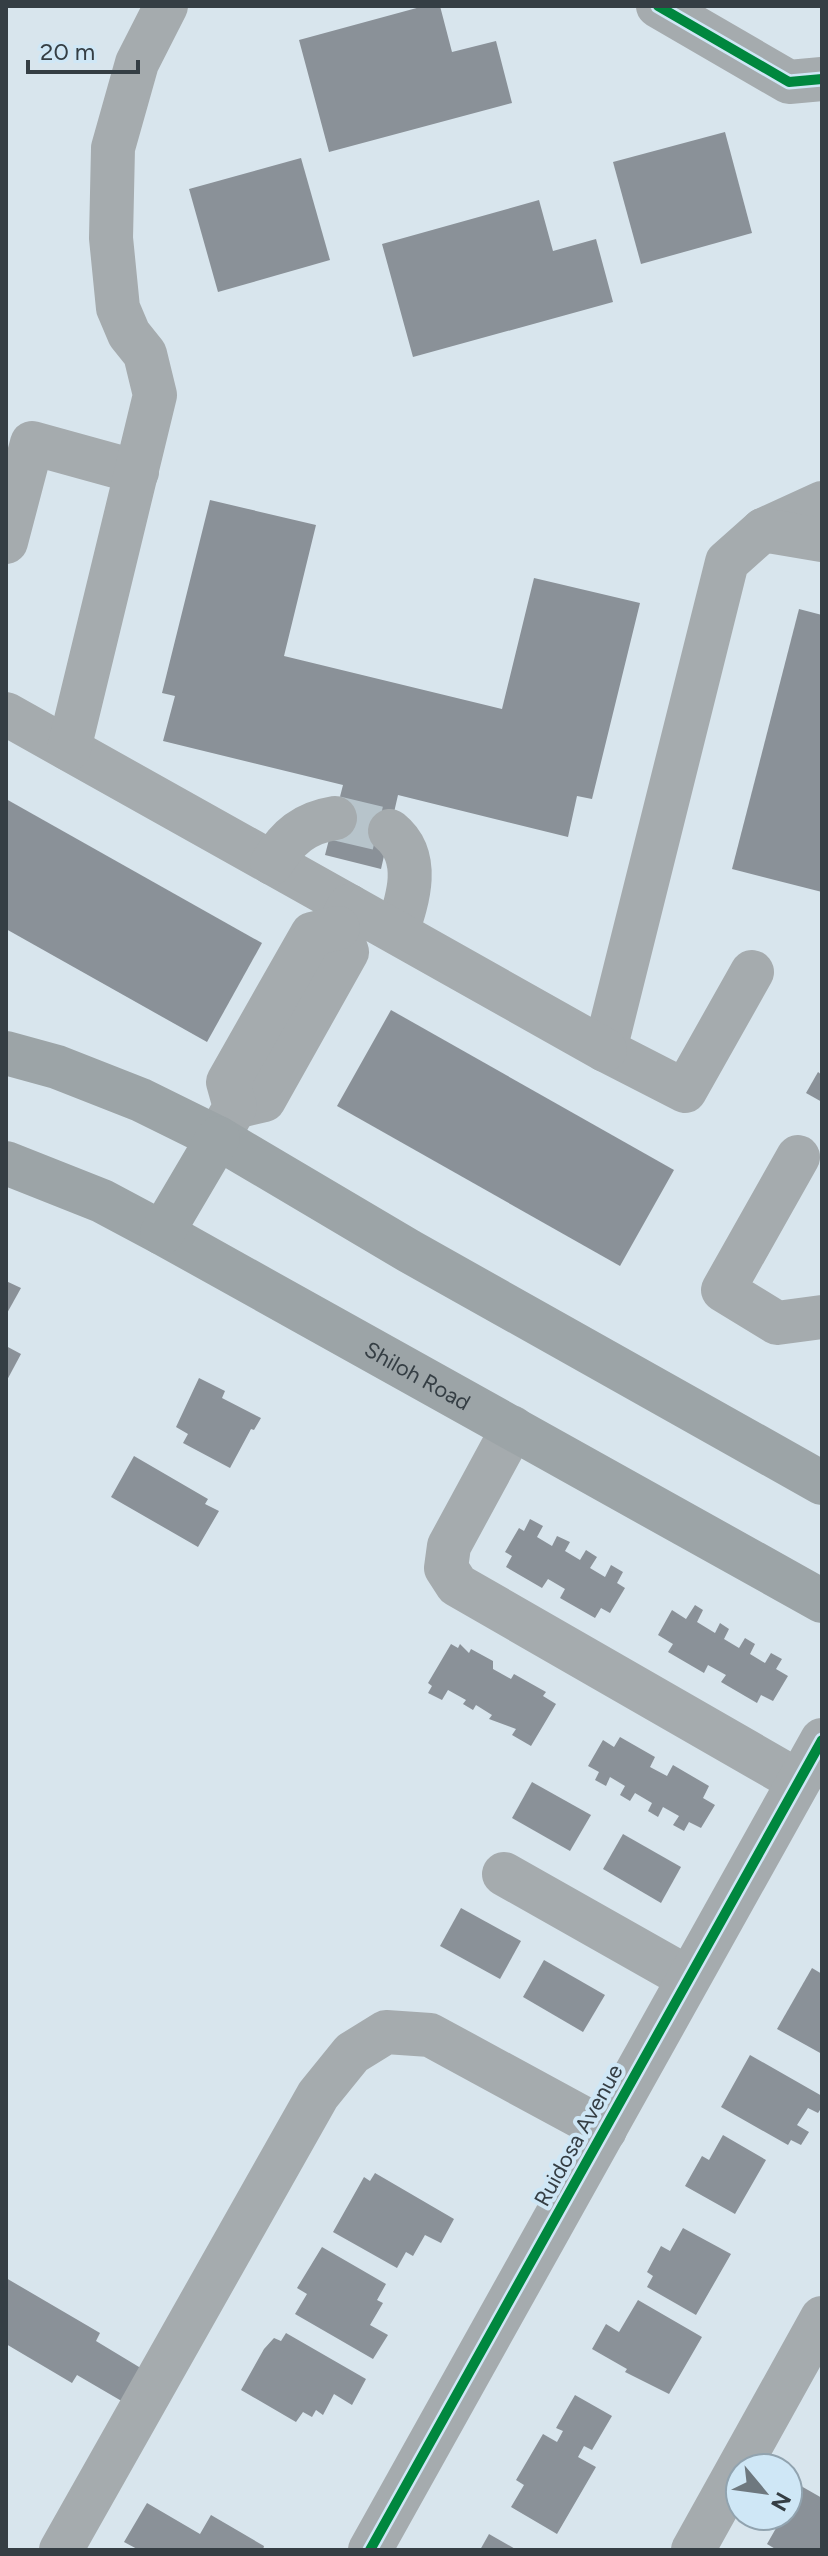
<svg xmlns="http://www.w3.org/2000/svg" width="828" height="2556" font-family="Figtree,sans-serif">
	<rect width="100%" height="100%" fill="#d8e5ed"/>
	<!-- building -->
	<g fill="#8a9198">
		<path d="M424 6H440L452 52 496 41 512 103 329 152 299 40Z"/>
		<path d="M725 132 752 233 641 264 613 162Z"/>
		<path d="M301 158 330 260 218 292 189 189Z"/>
		<path d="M539 200 553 251 596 239 613 302 413 357 382 244Z"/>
		<path d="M210 500 316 525 284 656 502 709 534 578 640 603 592 799 577 796 568 837 398 795 381 869 325 855 343 785 163 741 175 696 162 693Z"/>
		<path d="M799 609 822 615V892L732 869Z"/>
		<path d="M6 799 262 943 207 1042 6 929Z"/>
		<path d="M391 1010 674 1170 620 1266 337 1106Z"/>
		<path d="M818 1072 822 1075V1102L806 1093Z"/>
		<path d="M6 1281 21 1288 6 1315Z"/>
		<path d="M6 1346 21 1354 6 1382Z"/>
		<path d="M199 1378 225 1391 222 1398 261 1418 254 1430 251 1429 230 1468 183 1443 188 1434 176 1427Z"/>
		<path d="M134 1456 208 1499 205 1504 219 1511 198 1547 111 1497Z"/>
		<path d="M530 1519 543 1526 537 1537 552 1546 557 1536 570 1542 565 1551 580 1560 586 1550 597 1557 590 1568 605 1577 611 1565 623 1572 617 1583 625 1588 610 1613 601 1608 595 1618 560 1598 565 1589 548 1579 542 1588 506 1567 512 1556 505 1552 519 1528 524 1531Z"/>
		<path d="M695 1605 703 1610 697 1622 715 1633 720 1623 729 1629 724 1639 739 1648 745 1638 755 1644 750 1654 765 1663 771 1653 782 1659 776 1669 788 1676 773 1701 761 1695 757 1703 721 1682 726 1675 708 1665 704 1673 668 1652 673 1644 658 1635 672 1610 686 1619Z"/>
		<path d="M451 1644 458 1648 460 1644 469 1653 471 1649 493 1661V1669L511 1679 514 1674 546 1692 543 1696 556 1704 531 1746 512 1735 516 1729 489 1719 492 1715 476 1705 473 1710 463 1704 466 1700 448 1690 442 1700 428 1693 432 1686 428 1683Z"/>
		<path d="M620 1737 655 1757 650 1767 667 1776 673 1765 709 1786 703 1798 715 1805 701 1828 689 1822 684 1831 673 1825 679 1816 663 1807 658 1817 648 1811 652 1803 635 1793 630 1801 620 1795 625 1786 610 1777 606 1786 595 1780 599 1772 588 1766 603 1740 614 1747Z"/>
		<path d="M532 1782 591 1815 570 1851 512 1818Z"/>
		<path d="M623 1834 681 1867 661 1903 603 1869Z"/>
		<path d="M461 1908 521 1941 500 1979 440 1946Z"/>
		<path d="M544 1960 605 1995 583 2032 523 1997Z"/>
		<path d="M812 1968 822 1974V2054L777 2029Z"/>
		<path d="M750 2055 822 2096V2107L818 2113 808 2108 797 2125 809 2132 801 2145 791 2140 788 2145 721 2107Z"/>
		<path d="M723 2135 766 2160 735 2214 685 2186 702 2156 709 2160Z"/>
		<path d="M375 2173 454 2219 441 2243 425 2235 413 2256 406 2252 397 2268 333 2232 364 2177 370 2181Z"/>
		<path d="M683 2228 731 2254 696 2315 647 2287 653 2276 647 2272 661 2246 670 2251Z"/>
		<path d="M322 2247 386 2284 377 2300 383 2303 370 2325 388 2335 373 2359 295 2314 307 2294 297 2288Z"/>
		<path d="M6 2278 100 2333 96 2341 144 2370 125 2403 77 2375 72 2383 6 2344Z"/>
		<path d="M638 2300 702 2337 669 2394 625 2372 627 2369 592 2349 606 2324 619 2332Z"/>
		<path d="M286 2333 366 2379 352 2405 334 2394 323 2415 316 2410 312 2417 303 2412 296 2422 241 2390 264 2349 274 2338 281 2341Z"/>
		<path d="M575 2395 612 2416 592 2450 584 2446 578 2457 596 2467 557 2534 511 2507 524 2485 516 2480 543 2434 557 2442 563 2431 556 2428Z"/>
		<path d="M801 2486 822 2498V2550H777L767 2544 783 2516H788V2507Z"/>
		<path d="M147 2503 200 2534 211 2515 264 2546 263 2550H139L124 2542Z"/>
		<path d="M489 2534 517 2550H480Z"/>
	</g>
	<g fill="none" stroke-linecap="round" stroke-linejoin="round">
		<!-- minor-tunnel -->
		<path stroke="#b7c4cb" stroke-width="44" stroke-dasharray="44 22" stroke-linecap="butt" d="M335 818 390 831"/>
		<!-- minor -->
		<g stroke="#a5abae" stroke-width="44">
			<path d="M658 6 789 82 822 79"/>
			<path d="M763 530 822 503"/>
			<path d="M6 542 32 443 137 472"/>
			<path d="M6 714 349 906"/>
			<path d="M69 749 155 395 145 354 129 334 118 308 111 238 113 148 137 63 166 6"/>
			<path d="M390 831C422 857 408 899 397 932"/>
			<path d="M272 863C288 837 304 823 335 818"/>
			<path d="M752 972 685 1091 605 1050 727 562 763 530 822 540"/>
			<path d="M235 1107 264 1100 347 952 338 928 349 906 605 1050"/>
			<path d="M222 1130 235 1107 228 1082 312 934 338 928"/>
			<path d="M798 1157 723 1290 777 1323 822 1317"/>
			<path d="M513 1428 449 1546 446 1568 457 1585 798 1781"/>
			<path d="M504 1874 688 1978"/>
			<path d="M61 2550 318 2095 352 2053 386 2032 430 2035 605 2130"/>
			<path d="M370 2550 822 1740"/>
			<path d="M693 2550 822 2318"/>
		</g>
		<!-- major -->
		<g stroke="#9ca4a7" stroke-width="44">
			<path d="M6 1053 57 1067 141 1100 218 1138 409 1251 822 1483"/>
			<path id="s1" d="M6 1163 102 1201 162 1233 822 1601"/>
			<path d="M162 1233 218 1138"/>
		</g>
		<!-- cycleway casing -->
		<g stroke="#cfe7f6" stroke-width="15">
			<g id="cycleway">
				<path d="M658 6 789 82 822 79"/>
				<path d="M370 2550 822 1740"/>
			</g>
		</g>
		<!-- cycleway -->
		<use href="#cycleway" stroke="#00873e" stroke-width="10"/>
	</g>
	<g text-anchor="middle" stroke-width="8" stroke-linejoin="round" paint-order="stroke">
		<!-- street labels -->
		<g font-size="22" fill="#353e44" stroke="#cfe7f6">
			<text dy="8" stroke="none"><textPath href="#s1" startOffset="464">Shiloh Road</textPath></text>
			<text transform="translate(578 2135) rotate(-61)" y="8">Ruidosa Avenue</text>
		</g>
	</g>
	<!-- border -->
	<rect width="828" height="2556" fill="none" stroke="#353e44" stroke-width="16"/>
	<!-- north arrow -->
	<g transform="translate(764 2492) rotate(119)"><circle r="38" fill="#cfe7f6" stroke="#91a3af" stroke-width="2"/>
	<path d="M0-6L14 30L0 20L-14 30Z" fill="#6e787f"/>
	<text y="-12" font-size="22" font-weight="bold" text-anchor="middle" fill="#353e44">N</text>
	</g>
	<!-- scale -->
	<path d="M28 60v12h110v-12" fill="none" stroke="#353e44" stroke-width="4"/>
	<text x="40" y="60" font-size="24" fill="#353e44" stroke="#cfe7f6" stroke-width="6" paint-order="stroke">20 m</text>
</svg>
